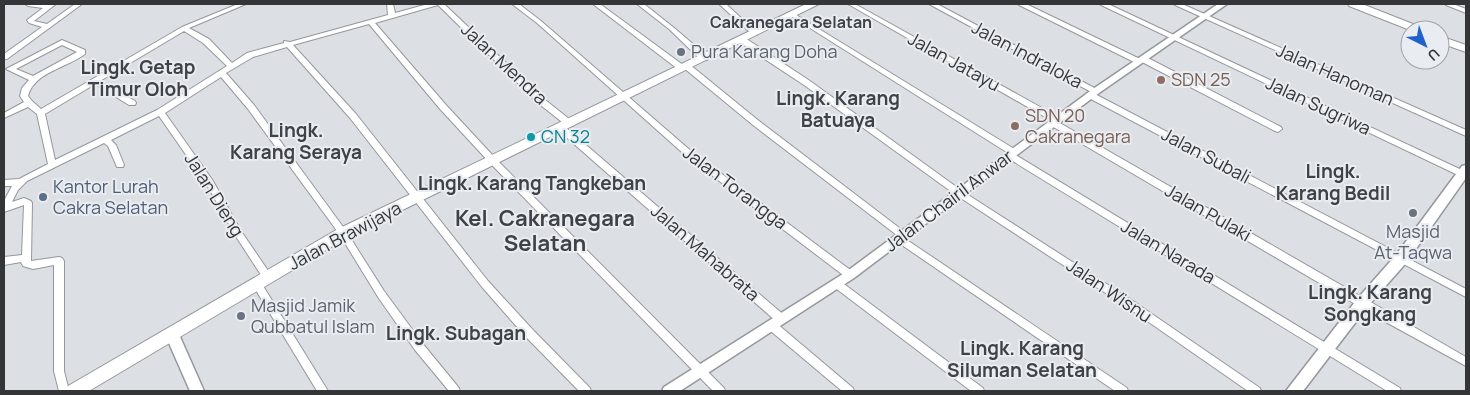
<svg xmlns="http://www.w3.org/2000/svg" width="1470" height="395" font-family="Manrope,sans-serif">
	<rect width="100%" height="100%" fill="#dce0e4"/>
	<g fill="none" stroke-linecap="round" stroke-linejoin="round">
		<!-- minor casing -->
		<g stroke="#94979c" stroke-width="2">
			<g id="minor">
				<path d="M25 4H56L34 21 47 24 75 4H82L7 59H4V54L42 27 29 23 27 20 43 8 28 6Z"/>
				<path d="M238 4H246L189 28 209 39 232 63 247 53 284 43V41L290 42 388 15 387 4H393L395 13 428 4H444L544 99 573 122 574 124 573 126H567L538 103 438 5 375 23 446 105 496 159 724 388 725 391H713L490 163 440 109 369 24 293 45 356 114 488 281 533 330 590 388 591 391H579L525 336 482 287 350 118 287 47 253 57 226 73 254 105 346 231 384 291 423 344 459 388 460 391H449L415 350 378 297 340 235 248 109 221 77 165 113 213 181 241 231 273 278 271 281 268 282 265 281 235 235 207 185 159 116 111 140 116 145 124 165 123 167H117L108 146 104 143 27 181 18 190 12 202 24 198 31 201 32 203 31 261 59 257 62 258 64 261V371L69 391H59L54 371V265L33 269 23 266 21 262 4 265V257L22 255 24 205 4 212V201L12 186H4V180L19 179 48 164 37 114 28 107 4 118V113L24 102 20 96 22 88 29 80 6 69 62 40 85 50V54C67 68 34 72 28 96L32 101 41 109 182 27ZM184 31 203 43 227 66 157 110 55 160 45 114 95 84 129 105H135L136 103 135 101 100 81ZM62 45 77 52 33 76 16 69Z"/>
				<path d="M512 4H519L541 21 691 151 853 272 855 275 853 278 850 279 847 278 685 155 537 23Z"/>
				<path d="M593 4H600L683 65 689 64 759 121 906 233 908 235 904 238 1127 388 1128 391H1115L896 241 894 239 898 236 753 125 685 69 679 70Z"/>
				<path d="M637 4H644L673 27 707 56V60H701L669 29Z"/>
				<path d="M719 4H726L757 33V35H753Z"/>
				<path d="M848 4H855L1060 118 1061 120 1058 122 1466 357V366L1384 321 1050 125 1049 123 1052 121Z"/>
				<path d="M929 4H937L1100 91 1096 93H1093Z"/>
				<path d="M1018 4H1026L1140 59 1146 57 1281 127 1282 129 1278 132 1275 131 1142 62 1136 63 1019 5Z"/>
				<path d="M1100 4H1108L1466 172V176H1460L1101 5Z"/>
				<path d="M1174 4H1182L1466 130V136L1175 5Z"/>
				<path d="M1445 4H1453L1466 9V13L1446 5Z"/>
				<path d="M793 13 1016 150 1017 152 1014 154 1400 388 1401 391H1387L1006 157 1005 155 1008 153 791 16 790 15Z"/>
				<path d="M739 38H745L810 81 962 191 1133 301 1260 388 1261 391H1248L1127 307 956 195 804 85 739 42Z"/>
				<path d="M1087 93H1093L1466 289V297L1087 97 1086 95Z"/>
				<path d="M561 125 564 126 785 316 786 319 785 322 781 323 777 322 558 130 557 128Z"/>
				<path d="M257 280 260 281 328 391H317L254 287 252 284 254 281Z"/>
				<path d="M837 280 840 281 983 388 984 391H971L834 287 832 284 834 281Z"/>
				<path d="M771 321 775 322 853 388 854 391H842L767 328 766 325 767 322Z"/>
			</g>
		</g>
		<!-- tertiary casing -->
		<g stroke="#94979c" stroke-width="3">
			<g id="tertiary">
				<path d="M1218 4H1227L1099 93 854 278 680 391H662L664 387 846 272 1093 89Z"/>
				<path d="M172 329 177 330 204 391H190L165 334 167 330Z"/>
			</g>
		</g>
		<!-- secondary casing -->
		<g stroke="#94979c" stroke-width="3">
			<path id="secondary" d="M1466 165V178L1406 263 1368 306 1303 391H1286L1358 298 1396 255 1462 166Z"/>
		</g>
		<!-- primary casing -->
		<g stroke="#94979c" stroke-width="2">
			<g id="primary">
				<path d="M806 4H819L348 237 89 391H66L68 386 338 229Z"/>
				<path d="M1348 4H1362L1423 28 1424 30H1410L1349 6Z"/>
				<path d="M1440 36 1466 45V52L1440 43Z"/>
			</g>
		</g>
		<!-- minor -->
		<use href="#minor" fill="#fff" fill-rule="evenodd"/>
		<!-- tertiary -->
		<use href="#tertiary" fill="#fff" fill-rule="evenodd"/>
		<!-- secondary -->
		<use href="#secondary" fill="#fff" fill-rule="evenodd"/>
		<!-- primary -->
		<use href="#primary" fill="#fff" fill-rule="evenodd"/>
	</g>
	<!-- markers -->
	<g fill="#6b7280" stroke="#e9edf1" stroke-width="2">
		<circle cx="681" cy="52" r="5"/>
		<circle cx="1413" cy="213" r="5"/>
		<circle cx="241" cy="316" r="5"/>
	</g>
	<g fill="#8d6e63" stroke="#e9edf1" stroke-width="2">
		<circle cx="1161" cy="80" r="5"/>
		<circle cx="1015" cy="126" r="5"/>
	</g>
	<circle fill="#0f9aa8" stroke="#e9edf1" stroke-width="2" cx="531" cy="137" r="5"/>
	<circle fill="#5c6f8a" stroke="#e9edf1" stroke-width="2" cx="43" cy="197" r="5"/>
	<g text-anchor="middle" stroke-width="4" stroke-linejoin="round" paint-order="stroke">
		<!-- far-quarter labels -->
		<g font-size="16" font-weight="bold" fill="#3f4246" stroke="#e9edf1">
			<text x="791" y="28">Cakranegara Selatan</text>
		</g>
		<!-- worship labels -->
		<g font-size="18" fill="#5b616d" stroke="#e9edf1" text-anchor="start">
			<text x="691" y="58">Pura Karang Doha</text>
			<text x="1413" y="238" text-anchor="middle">Masjid<tspan x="1413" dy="21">At-Taqwa</tspan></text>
			<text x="251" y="312">Masjid Jamik<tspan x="251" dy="21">Qubbatul Islam</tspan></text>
		</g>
		<!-- street labels -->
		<g font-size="18" fill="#343537" stroke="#e9edf1">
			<text transform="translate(1027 55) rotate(28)" y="6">Jalan Indraloka</text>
			<text transform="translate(954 62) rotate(29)" y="6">Jalan Jatayu</text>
			<text transform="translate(504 64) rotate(43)" y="6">Jalan Mendra</text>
			<text transform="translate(1335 75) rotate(24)" y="6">Jalan Hanoman</text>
			<text transform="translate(1318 106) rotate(25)" y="6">Jalan Sugriwa</text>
			<text transform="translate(1206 156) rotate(28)" y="6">Jalan Subali</text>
			<text transform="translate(735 188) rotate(37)" y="6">Jalan Torangga</text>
			<text transform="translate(214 195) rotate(58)" y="6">Jalan Dieng</text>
			<text transform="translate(949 201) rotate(-37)" y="6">Jalan Chairil Anwar</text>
			<text transform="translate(1208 213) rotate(30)" y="6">Jalan Pulaki</text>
			<text transform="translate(345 236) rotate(-28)" y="6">Jalan Brawijaya</text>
			<text transform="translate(1168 252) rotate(31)" y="6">Jalan Narada</text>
			<text transform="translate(705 253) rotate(41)" y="6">Jalan Mahabrata</text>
			<text transform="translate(1109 291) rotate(34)" y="6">Jalan Wisnu</text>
		</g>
		<!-- education labels -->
		<g font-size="18" fill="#785e54" stroke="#e9edf1" text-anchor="start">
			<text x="1171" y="86">SDN 25</text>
			<text x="1025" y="122">SDN 20<tspan x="1025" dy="21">Cakranegara</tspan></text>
		</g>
		<!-- culture labels -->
		<g font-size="18" fill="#0d838f" stroke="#e9edf1" text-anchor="start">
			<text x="541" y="143">CN 32</text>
		</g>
		<!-- service labels -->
		<g font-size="18" fill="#4e5e75" stroke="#e9edf1" text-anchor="start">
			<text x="53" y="193">Kantor Lurah<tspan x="53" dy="21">Cakra Selatan</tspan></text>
		</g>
		<!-- neighbourhood labels -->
		<g font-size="19" font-weight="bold" fill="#3f4246" stroke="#e9edf1">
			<text x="138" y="74">Lingk. Getap<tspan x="138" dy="22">Timur Oloh</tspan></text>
			<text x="838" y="105">Lingk. Karang<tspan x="838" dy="22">Batuaya</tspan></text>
			<text x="296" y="137">Lingk.<tspan x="296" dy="22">Karang Seraya</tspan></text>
			<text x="1333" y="178">Lingk.<tspan x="1333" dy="22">Karang Bedil</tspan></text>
			<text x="532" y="190">Lingk. Karang Tangkeban</text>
			<text x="1370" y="299">Lingk. Karang<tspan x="1370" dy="22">Songkang</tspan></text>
			<text x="456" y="340">Lingk. Subagan</text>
			<text x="1022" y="355">Lingk. Karang<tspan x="1022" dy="22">Siluman Selatan</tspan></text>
		</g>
		<!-- district labels -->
		<g font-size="22" font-weight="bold" fill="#3f4246" stroke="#e9edf1">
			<text x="545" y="226">Kel. Cakranegara<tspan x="545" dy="25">Selatan</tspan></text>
		</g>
	</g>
	<!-- border -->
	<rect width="1470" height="395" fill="none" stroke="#343537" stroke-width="10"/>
	<!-- north arrow -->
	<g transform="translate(1425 45) rotate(138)"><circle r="24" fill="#e9edf1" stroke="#a1a3a7"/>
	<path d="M0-4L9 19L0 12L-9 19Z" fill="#2161cd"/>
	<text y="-8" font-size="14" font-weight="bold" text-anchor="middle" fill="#343537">U</text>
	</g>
</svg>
